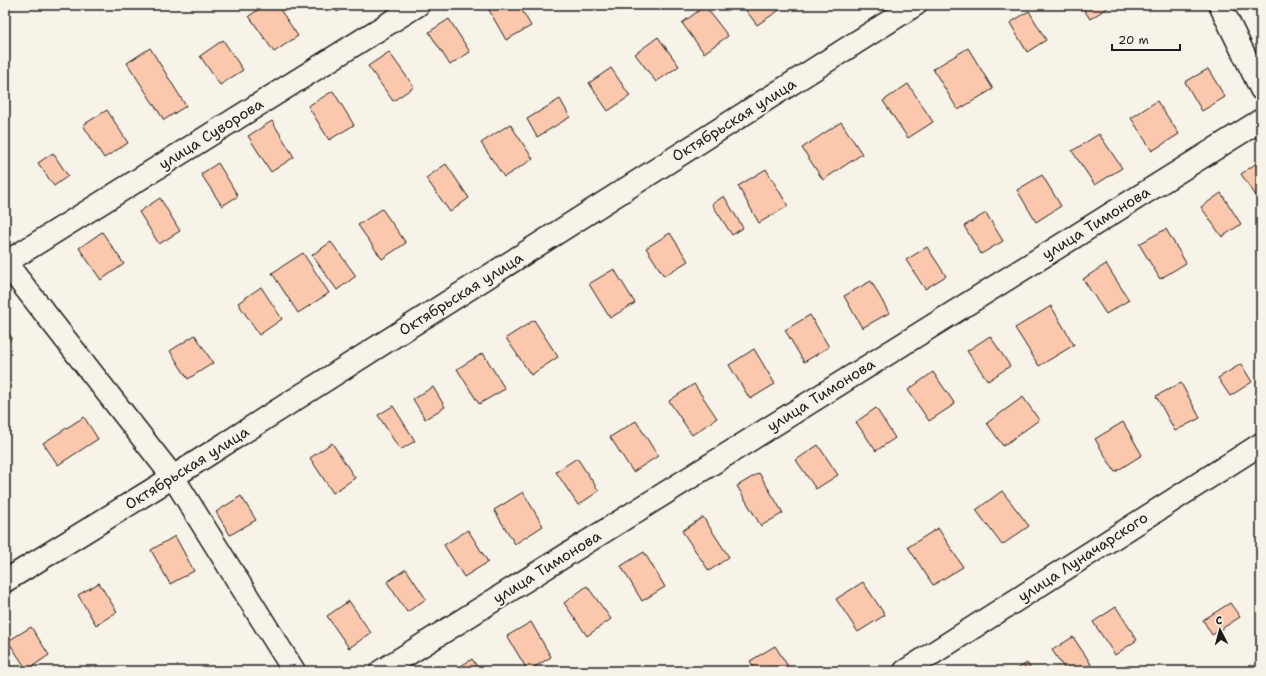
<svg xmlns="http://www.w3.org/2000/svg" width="1266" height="676" font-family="'Shantell Sans',sans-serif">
	<rect width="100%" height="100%" fill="#f7f3e8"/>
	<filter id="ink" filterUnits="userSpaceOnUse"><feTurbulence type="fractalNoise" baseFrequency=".025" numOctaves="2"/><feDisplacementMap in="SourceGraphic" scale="8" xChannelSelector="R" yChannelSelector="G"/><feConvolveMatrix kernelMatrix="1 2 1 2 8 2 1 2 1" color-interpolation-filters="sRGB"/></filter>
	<g filter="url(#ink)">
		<!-- building -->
		<g fill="#fcc8ad" stroke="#1c1c1c">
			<path d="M265 5H277L298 36 274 52 249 16Z"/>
			<path d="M333 5H349L337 12Z"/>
			<path d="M486 5H519L531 26 506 40Z"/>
			<path d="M742 5H787L757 25Z"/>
			<path d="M1081 5H1112L1090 19Z"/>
			<path d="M705 6 728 36 704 53 682 23Z"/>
			<path d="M1029 11 1046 40 1027 52 1010 23Z"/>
			<path d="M449 19 470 52 450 65 429 32Z"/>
			<path d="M658 37 679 66 656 82 635 54Z"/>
			<path d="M223 40 243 70 220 85 200 56Z"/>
			<path d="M150 48 186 106 164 120 127 63Z"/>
			<path d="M968 48 993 89 958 110 933 69Z"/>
			<path d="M389 52 414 87 393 101 368 66Z"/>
			<path d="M611 68 630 96 608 111 589 83Z"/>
			<path d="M1208 69 1225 97 1202 111 1185 82Z"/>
			<path d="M908 84 933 122 908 138 883 101Z"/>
			<path d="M333 91 354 125 329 140 308 106Z"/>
			<path d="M560 99 570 117 537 137 527 119Z"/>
			<path d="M1157 101 1179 134 1152 151 1131 118Z"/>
			<path d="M107 110 128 143 104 158 83 125Z"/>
			<path d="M272 121 294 157 271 172 248 136Z"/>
			<path d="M841 122 862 154 823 180 802 148Z"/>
			<path d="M510 124 533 159 504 177 481 143Z"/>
			<path d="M1099 134 1122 168 1095 185 1072 151Z"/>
			<path d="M53 153 68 176 54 186 38 163Z"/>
			<path d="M1261 160V203L1241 174Z"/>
			<path d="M218 163 238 196 222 206 201 174Z"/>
			<path d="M446 164 469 198 450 212 426 178Z"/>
			<path d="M766 169 788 206 759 223 738 186Z"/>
			<path d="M1042 175 1061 206 1036 222 1017 190Z"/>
			<path d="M1221 193 1241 224 1222 237 1201 207Z"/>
			<path d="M724 196 743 228 732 235 712 204Z"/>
			<path d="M160 198 180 231 159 244 139 212Z"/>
			<path d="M382 209 406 243 382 259 358 225Z"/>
			<path d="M986 213 1003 241 981 254 964 226Z"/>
			<path d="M1166 229 1186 263 1160 279 1139 244Z"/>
			<path d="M102 232 124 264 101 280 79 248Z"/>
			<path d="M670 233 688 261 664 276 646 248Z"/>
			<path d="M331 242 356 276 337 290 312 255Z"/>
			<path d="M927 247 946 276 925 289 906 260Z"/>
			<path d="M303 253 329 293 298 313 272 273Z"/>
			<path d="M1106 264 1129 300 1106 314 1083 279Z"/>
			<path d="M614 269 635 303 610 318 589 284Z"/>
			<path d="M871 281 889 313 862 328 844 296Z"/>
			<path d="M261 287 282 319 259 335 238 303Z"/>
			<path d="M1051 306 1074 345 1039 366 1015 328Z"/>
			<path d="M810 315 829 347 804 362 785 330Z"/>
			<path d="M534 320 558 357 531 375 506 338Z"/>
			<path d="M5 328 12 338 5 343Z"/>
			<path d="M195 335 213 363 188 379 170 351Z"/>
			<path d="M990 336 1010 366 988 381 967 351Z"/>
			<path d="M754 349 775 384 750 399 729 365Z"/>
			<path d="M483 353 505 389 479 404 457 369Z"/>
			<path d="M1241 364 1252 382 1230 396 1218 378Z"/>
			<path d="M933 372 955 404 929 421 908 390Z"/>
			<path d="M1181 383 1200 418 1175 431 1156 396Z"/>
			<path d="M694 384 717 418 692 435 669 401Z"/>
			<path d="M433 387 445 407 425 419 413 399Z"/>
			<path d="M1023 397 1039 420 1003 446 987 423Z"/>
			<path d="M393 406 415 441 400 450 378 415Z"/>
			<path d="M876 408 895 438 876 451 856 422Z"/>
			<path d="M84 417 98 439 58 465 43 443Z"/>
			<path d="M636 421 658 456 633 472 610 437Z"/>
			<path d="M1123 422 1142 455 1115 472 1095 439Z"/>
			<path d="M332 443 355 478 333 493 310 458Z"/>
			<path d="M818 445 838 475 816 489 796 460Z"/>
			<path d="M577 458 599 491 578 505 556 472Z"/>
			<path d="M759 473 783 513 761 526 737 486Z"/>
			<path d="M1002 491 1029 526 1002 545 976 510Z"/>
			<path d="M523 492 543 526 515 544 494 510Z"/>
			<path d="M241 496 256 520 230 535 216 512Z"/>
			<path d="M703 517 729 557 709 571 682 531Z"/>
			<path d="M938 528 963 567 933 585 908 547Z"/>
			<path d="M468 530 488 562 464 577 444 545Z"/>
			<path d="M175 536 194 571 170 584 151 550Z"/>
			<path d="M644 552 665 587 642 601 621 566Z"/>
			<path d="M406 569 426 599 407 612 387 582Z"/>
			<path d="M863 582 885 615 858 632 836 599Z"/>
			<path d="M99 583 117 612 96 625 78 595Z"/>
			<path d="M587 586 611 619 587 636 564 603Z"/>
			<path d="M349 601 371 633 349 648 327 616Z"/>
			<path d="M1230 603 1240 617 1212 635 1203 620Z"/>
			<path d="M1116 607 1137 640 1115 655 1093 622Z"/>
			<path d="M531 622 551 657 528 671 507 636Z"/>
			<path d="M31 627 49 655 27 670 8 641Z"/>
			<path d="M1073 637 1091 664 1081 671H1066L1052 650Z"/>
			<path d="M775 646 791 671H756L750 661Z"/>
			<path d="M472 659 480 671H453Z"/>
			<path d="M1027 663 1032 671H1014Z"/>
		</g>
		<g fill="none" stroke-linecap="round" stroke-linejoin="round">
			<!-- street casing -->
			<g stroke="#1c1c1c" stroke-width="25">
				<g id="street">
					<path d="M1220 5 1261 89"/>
					<path d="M5 262 173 477 294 671"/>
					<path d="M5 263 418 5"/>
					<path d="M381 671 1261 120"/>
					<path d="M905 671 1261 444"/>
				</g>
			</g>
			<!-- secondary casing -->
			<g stroke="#1c1c1c" stroke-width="25">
				<path id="secondary" d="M5 581 173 477 915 5"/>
			</g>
			<!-- street -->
			<use href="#street" stroke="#f7f3e8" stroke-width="22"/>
			<!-- secondary -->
			<use href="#secondary" stroke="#f7f3e8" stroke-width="22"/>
		</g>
	</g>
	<g text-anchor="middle" stroke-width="4" stroke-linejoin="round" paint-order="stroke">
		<!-- street labels -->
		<g font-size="15" fill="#1c1c1c" stroke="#f7f3e8">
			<text transform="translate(734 120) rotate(-32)" y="5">Октябрьская улица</text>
			<text transform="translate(211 134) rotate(-32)" y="5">улица Суворова</text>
			<text transform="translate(1096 223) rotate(-32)" y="5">улица Тимонова</text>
			<text transform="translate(461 294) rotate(-32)" y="5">Октябрьская улица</text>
			<text transform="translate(821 395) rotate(-32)" y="5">улица Тимонова</text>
			<text transform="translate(187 468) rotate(-32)" y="5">Октябрьская улица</text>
			<text transform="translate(1083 557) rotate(-33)" y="5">улица Луначарского</text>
			<text transform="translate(547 567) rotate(-32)" y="5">улица Тимонова</text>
		</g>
	</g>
	<!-- margin -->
	<rect width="1266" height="676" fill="none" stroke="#f7f3e8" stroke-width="20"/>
	<rect x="10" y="10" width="1246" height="656" fill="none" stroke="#1c1c1c" stroke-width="1.5" filter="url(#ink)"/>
	<!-- north arrow -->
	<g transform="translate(1220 630) rotate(354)" stroke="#f7f3e8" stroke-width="3" paint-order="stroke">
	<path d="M0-3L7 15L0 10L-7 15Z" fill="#1c1c1c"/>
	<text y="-6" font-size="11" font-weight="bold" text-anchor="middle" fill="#1c1c1c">С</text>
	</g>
	<!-- scale -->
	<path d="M1112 44v6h68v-6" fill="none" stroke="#1c1c1c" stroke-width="2"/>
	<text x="1118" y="44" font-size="12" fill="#1c1c1c" stroke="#f7f3e8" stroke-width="3" paint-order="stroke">20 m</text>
</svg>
